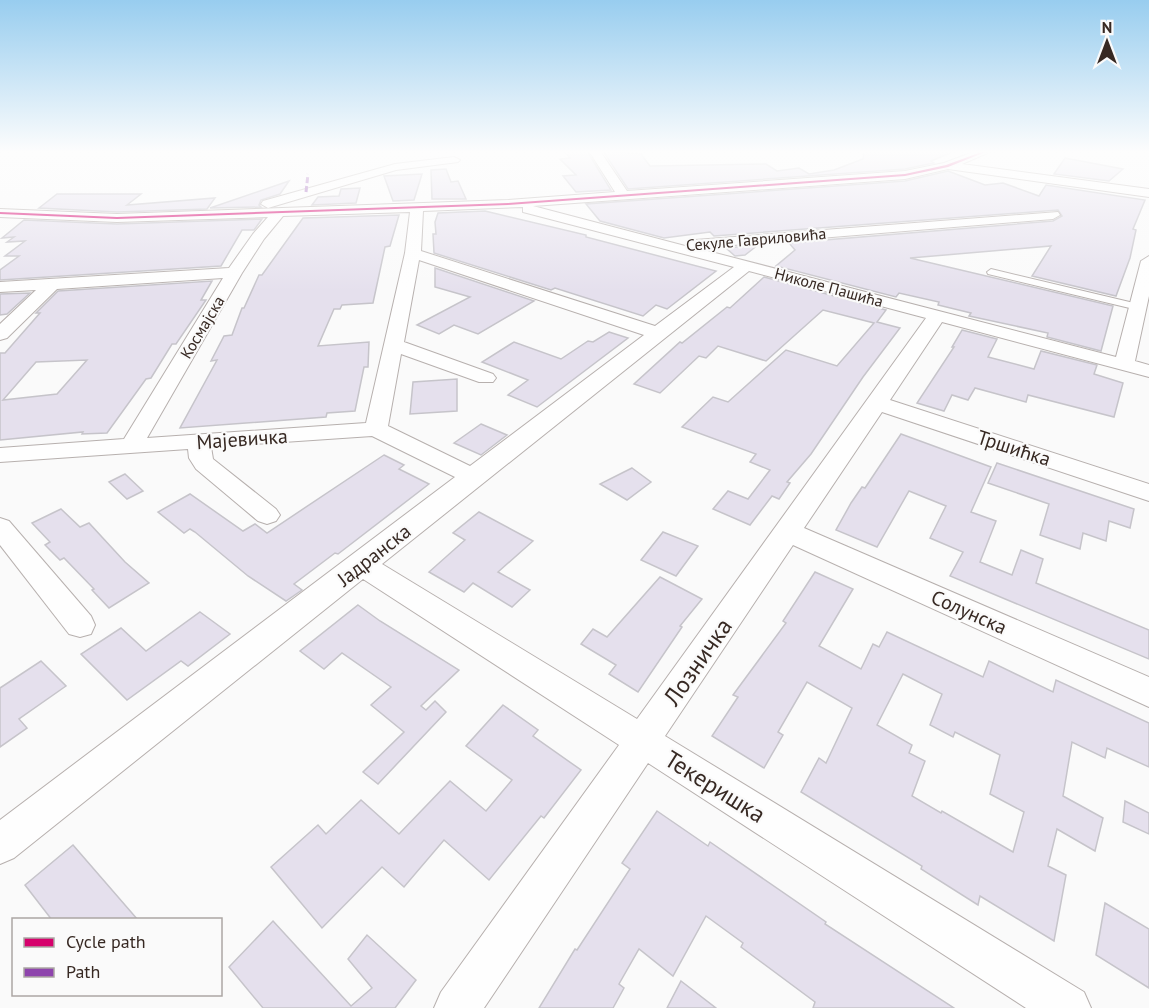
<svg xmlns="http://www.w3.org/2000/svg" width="1149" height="1008" font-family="'PT Sans',sans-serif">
	<rect width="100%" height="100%" fill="#fafafa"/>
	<!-- building -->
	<g fill="#e5e0ed" stroke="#c6c4ca" stroke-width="1.5" fill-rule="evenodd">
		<path d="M564 151H587L611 190 576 192 563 176 576 175 560 159 570 158Z"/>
		<path d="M603 151 641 154 650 166 766 164 777 171 799 168 809 174 834 170 863 159 864 151H955L931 161 934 163 905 169 628 189Z"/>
		<path d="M1065 158 1123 169 1109 181 1054 174Z"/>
		<path d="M446 169 451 182 458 181 466 199H432L431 170Z"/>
		<path d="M948 171 985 185 1003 183 1039 196 1046 185 1145 200 1133 229 1136 230 1130 258 1116 296 1032 276 1051 246 910 258 1113 306 1101 351 1047 337 1048 333 969 316 971 313 938 305 939 302 899 293 896 297 776 266 795 250 789 243 1053 221 1062 216 1058 210 714 236 710 232 664 238 600 221 586 204 905 181Z"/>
		<path d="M422 174 414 200 393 201 384 176Z"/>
		<path d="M289 181 280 194 261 200 259 205 261 207 210 208Z"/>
		<path d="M360 188 356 203 312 205 318 197 339 196 341 189Z"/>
		<path d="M57 194H141L127 205 215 198 207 209 117 212 39 208Z"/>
		<path d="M485 211 586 235V237L716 271 667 309 656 305 643 316 555 288 551 290 434 253 433 234H436L435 222 438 213Z"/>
		<path d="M399 215 390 246 385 247 373 303 342 305 340 309H334L318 346 369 342 368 367H364L355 411 327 413 326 417 180 428 217 360 211 361 224 336 232 335 242 308H244L259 275H262L303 218Z"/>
		<path d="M262 219 254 230H242L221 266 0 280V270L19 256H5L25 241 7 242 14 237 2 238 24 220 117 224Z"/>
		<path d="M758 245 745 255 735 256 726 248Z"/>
		<path d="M435 268 534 301 478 334 454 325 439 334 417 325 470 297 435 287Z"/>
		<path d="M764 277 886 310 877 322 900 328 863 377 811 454 787 482 790 483 779 499 772 496 750 525 713 509 728 491 748 499 770 470 750 462 756 454 682 427 713 397 728 402 786 350 837 366 874 323 823 310 766 361 718 346 706 358 699 356 660 393 634 384 680 342 682 343 727 307 730 308Z"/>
		<path d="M212 281 201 300H206L176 344H172L151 378 146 379 107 433 82 434 83 432 0 440V353H5L40 313H36L58 291ZM87 360 57 394 3 400 36 362Z"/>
		<path d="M30 293 7 314 0 315V294Z"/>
		<path d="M962 330 997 339 988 357 1034 369 1041 351 1097 365 1094 374 1123 383 1114 417 1028 395 1026 402 975 388 968 400 952 395 944 411 917 403 954 347H952Z"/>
		<path d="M609 332 628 338 537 407 508 395 528 380 482 362 514 342 561 359 588 341 593 342Z"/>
		<path d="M457 379V411L410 414 413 382Z"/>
		<path d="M481 424 507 435 481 455 454 443Z"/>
		<path d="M901 434 991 467 971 512 996 521 980 562 1012 575 1021 550 1043 559 1036 583 1149 630V659L950 576 963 552 930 538 946 506 909 491 877 547 836 530 851 503 862 487 865 488Z"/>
		<path d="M384 455 404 465 399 469 429 484 338 554 335 553 294 584 302 590 286 601 248 576 195 532 190 529 184 533 158 512 190 494 243 531 255 524 267 533Z"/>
		<path d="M997 463 1134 509 1130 528 1109 521 1106 541 1083 533 1080 549 1040 535 1049 504 988 483Z"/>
		<path d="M632 468 651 482 627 500 600 484Z"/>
		<path d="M125 474 143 491 127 499 109 482Z"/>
		<path d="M61 509 80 527 89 523 125 562 149 583 109 608 92 590 94 589 64 558 60 560 45 545 50 542 32 523Z"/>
		<path d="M479 512 533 541 498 572 530 590 512 607 473 583 464 592 429 572 465 540 453 533Z"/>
		<path d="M663 532 698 546 676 576 641 560Z"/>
		<path d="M815 572 853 589 819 646 861 669 873 644 879 647 887 632 983 677 989 661 1053 692 1056 680 1149 723V767L1107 748 1105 758 1072 742 1063 796 1103 818 1095 851 1057 829 1048 866 1066 875 1054 941 980 896 978 905 921 869 922 866 801 792 819 758 826 763 852 708 807 682 778 732 783 735 764 768 712 736 738 697 733 695 786 623 783 621ZM903 674 942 694 930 725 953 737 955 732 1000 755 990 794 1024 812 1013 852 942 811 941 813 912 796 925 761 909 753 912 745 877 725Z"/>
		<path d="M660 577 702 599 680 626 682 627 638 692 609 674 616 665 581 644 593 629 607 637Z"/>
		<path d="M358 605 380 621 459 670 421 706 426 710 435 701 446 712 378 784 363 772 404 732 371 705 391 687 342 653 324 669 300 651Z"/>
		<path d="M200 612 230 634 188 666 181 661 127 700 81 654 121 628 146 651Z"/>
		<path d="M41 661 66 686 19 719 27 728 0 747V688Z"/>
		<path d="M503 705 538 730 533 736 581 770 544 818 541 816 489 880 444 840 404 887 382 867 322 928 271 867 318 825 326 834 361 800 399 834 450 781 486 811 512 780 466 746Z"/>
		<path d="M1125 801 1149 813V834L1123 822Z"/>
		<path d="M657 811 708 846 710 842 826 922 825 924 954 1008H813L815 1002 741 947 743 943 706 916 673 976 639 949 619 984 624 988 613 1008H539L575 949 577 950 630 869 622 863Z"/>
		<path d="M73 845 138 920H52L25 885Z"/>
		<path d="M1105 903 1149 929V988L1096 955Z"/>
		<path d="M273 921 351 1006 372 988 348 959 367 935 416 980 395 1008H263L229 967Z"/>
		<path d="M681 981 716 1008H667Z"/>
	</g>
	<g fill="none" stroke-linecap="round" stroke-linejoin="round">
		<!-- service casing -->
		<g stroke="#b7b0ae" stroke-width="2">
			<path id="service" d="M991 269 1138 304 1143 307 1138 310 988 274 987 272Z"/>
		</g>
		<!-- minor casing -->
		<g stroke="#b7b0ae" stroke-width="2">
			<g id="minor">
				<path d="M589 151H600L627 191 905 171 944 163 976 151H992L962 164 1149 189V197L948 169 905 179 533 206 689 247 688 244 690 241 695 240 1058 212 1060 215 1053 219 696 248 1116 357 1141 261 1149 256V296L1135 361 1149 365V377L942 322 890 400 1149 484V501L882 412 804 528 1149 677V707L793 545 665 736 1084 992 1091 1008H1026L648 763 484 1008H434L441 992 619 745 363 579 14 858 0 864V820L455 477 372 436 211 447 213 459 276 509 280 515 276 521 267 524 258 521 196 469 189 458 188 449 0 462V448L124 439 223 278 57 289 7 338 0 340V324L36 290 0 292V282L229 268 253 234 268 217 117 222 0 217V209L117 214 508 200 615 192ZM523 207V212L734 267 655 326 421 251 423 211ZM410 212 405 253 366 423 147 438 242 273 264 239 283 216ZM419 260 644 335 470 466 388 426 401 354 479 382H493L496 378 493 374 404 342ZM749 271 926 318 637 719 382 564Z"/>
				<path d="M454 157 460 160 458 162 396 170 268 208 261 204 263 201 395 164Z"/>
				<path d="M0 518 9 521 91 616 95 625 91 634 80 637 69 634 0 545Z"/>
			</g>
		</g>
		<!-- service -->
		<use href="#service" fill="#fefefe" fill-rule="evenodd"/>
		<!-- minor -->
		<use href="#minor" fill="#fefefe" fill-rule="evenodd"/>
		<!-- quiet -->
		<path stroke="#8e44ad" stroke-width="3" stroke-dasharray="6 3" stroke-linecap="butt" d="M306 192 308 174"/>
		<!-- cycleway casing -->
		<g stroke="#fafafa" stroke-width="3">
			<path id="cycleway" d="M984 151H988L948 167 905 176 508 205 117 219 0 214V212L117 217 508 203 905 174 946 165Z"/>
		</g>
		<!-- cycleway -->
		<use href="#cycleway" fill="#d6006c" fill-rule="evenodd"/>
	</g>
	<!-- sky -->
	<linearGradient id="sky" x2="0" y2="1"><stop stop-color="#98cdef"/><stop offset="0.52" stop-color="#fdfdfd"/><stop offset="1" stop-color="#fdfdfd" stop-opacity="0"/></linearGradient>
	<rect width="1149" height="292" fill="url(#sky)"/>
	<g text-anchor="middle" stroke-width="4.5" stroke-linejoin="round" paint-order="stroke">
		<!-- far-street labels -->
		<g font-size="16" fill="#372923" stroke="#fafafa">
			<text transform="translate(756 239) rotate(-5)" y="6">Секуле Гавриловића</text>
			<text transform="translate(829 287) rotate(15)" y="6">Николе Пашића</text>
			<text transform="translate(202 327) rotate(-59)" y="6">Космајска</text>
		</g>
		<!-- street labels -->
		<g font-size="20" fill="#372923" stroke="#fafafa">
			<text transform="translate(242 439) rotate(-4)" y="7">Мајевичка</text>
			<text transform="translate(1014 448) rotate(18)" y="7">Тршићка</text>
			<text transform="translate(374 555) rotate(-38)" y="7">Јадранска</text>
			<text transform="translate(969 612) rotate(24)" y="7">Солунска</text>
		</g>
		<!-- near-street labels -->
		<g font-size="24" fill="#372923" stroke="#fafafa">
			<text transform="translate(698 662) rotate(-55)" y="8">Лозничка</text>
			<text transform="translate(715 787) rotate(32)" y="8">Текеришка</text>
		</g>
	</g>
	<!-- legend -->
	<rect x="12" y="918" width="210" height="78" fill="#fafafa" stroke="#aca6a4" stroke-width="1.5"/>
	<rect x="24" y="938" width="30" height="9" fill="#d6006c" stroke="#aca6a4" stroke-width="1.5"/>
	<text x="66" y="948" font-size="18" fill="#372923">Cycle path</text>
	<rect x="24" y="968" width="30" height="9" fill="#8e44ad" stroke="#aca6a4" stroke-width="1.5"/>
	<text x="66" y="978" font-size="18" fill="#372923">Path</text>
	<!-- north arrow -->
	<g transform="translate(1107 42)" stroke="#fafafa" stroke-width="4.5" paint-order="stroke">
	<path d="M0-4.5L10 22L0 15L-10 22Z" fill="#372923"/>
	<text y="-9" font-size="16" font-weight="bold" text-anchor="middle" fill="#372923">N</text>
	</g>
</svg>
